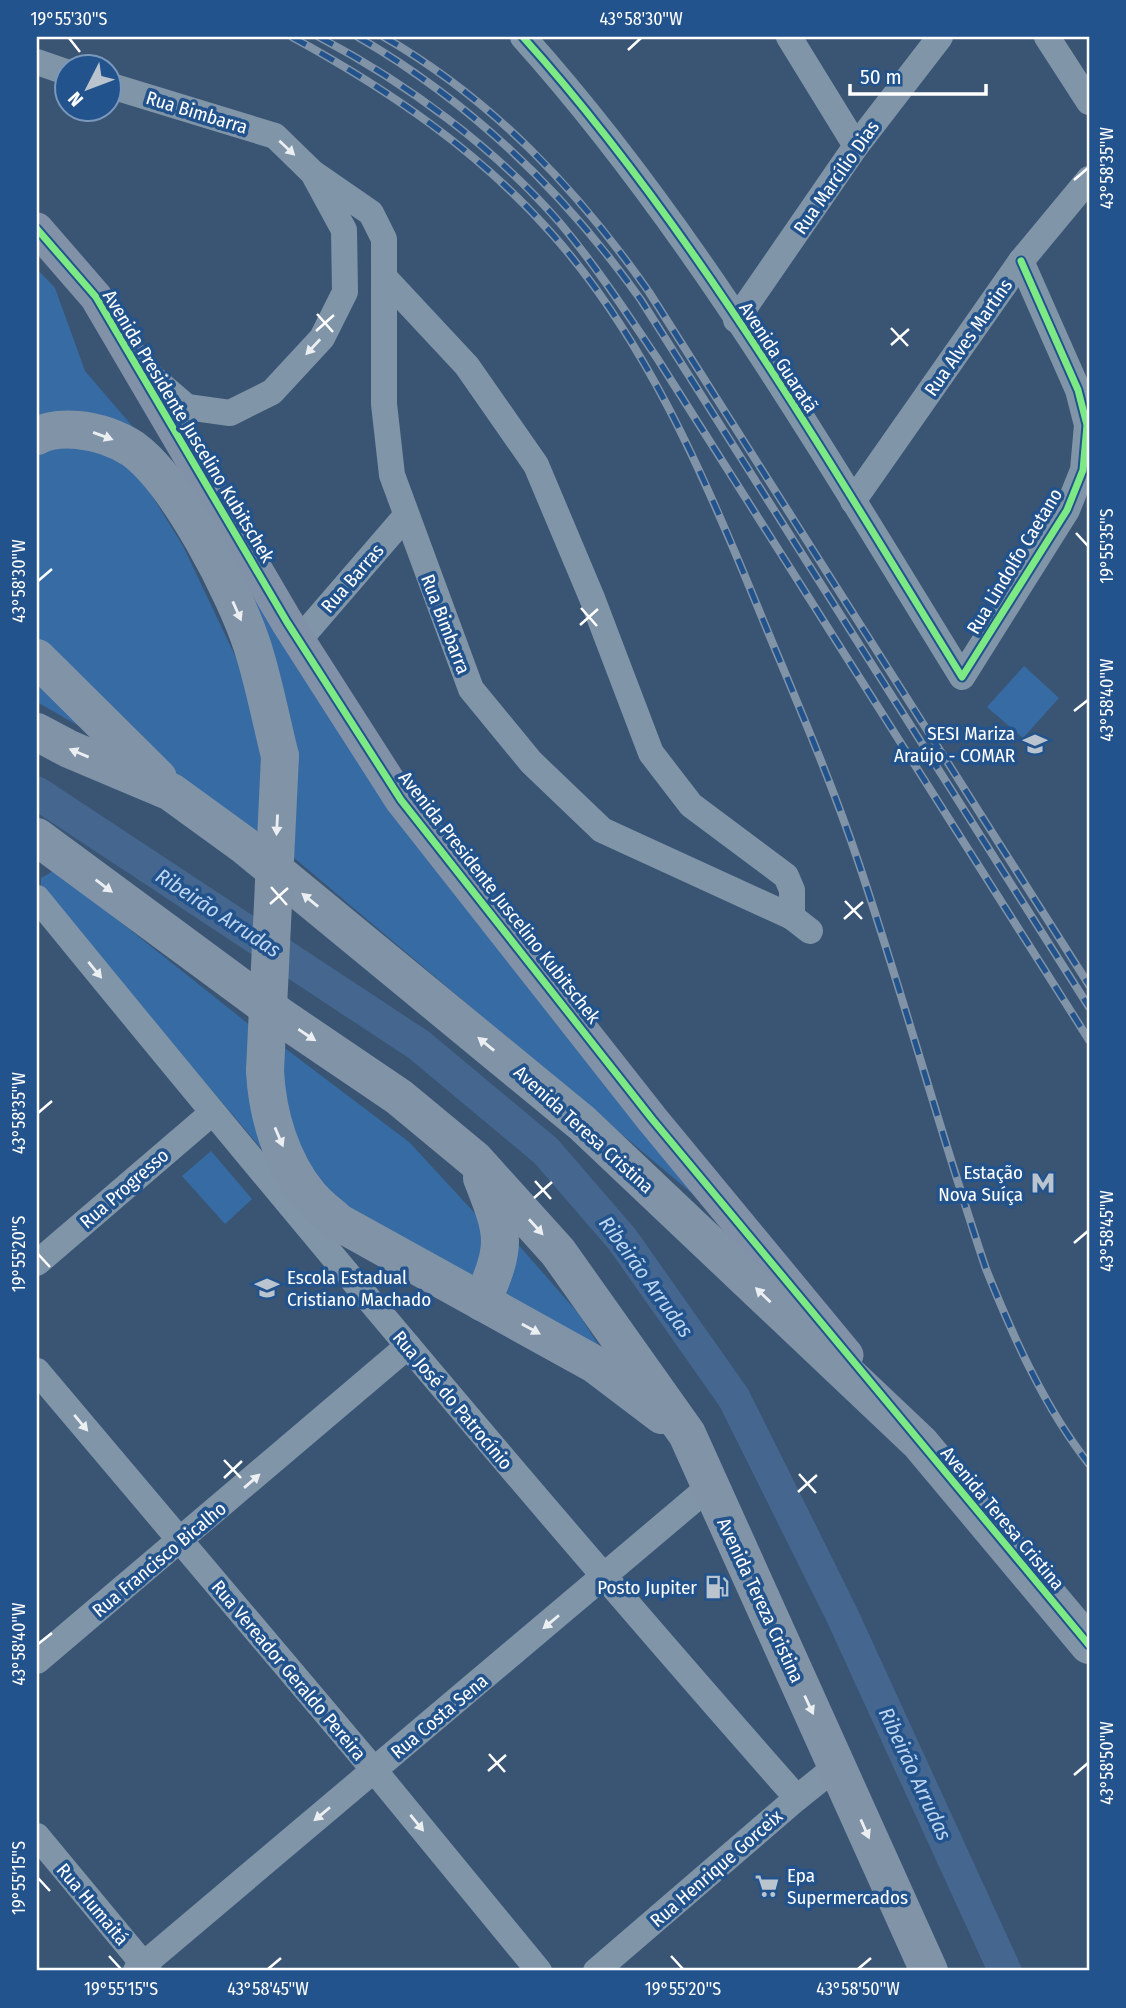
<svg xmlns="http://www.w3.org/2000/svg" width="1126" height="2008" font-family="'Fira Sans Condensed',sans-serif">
	<rect width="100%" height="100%" fill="#3a5574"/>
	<!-- green -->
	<g fill="#376ba3">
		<path d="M37 269 55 288 85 371 151 448 37 418Z"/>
		<path d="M37 445 116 451 141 478 183 546 248 683 264 758 259 836 181 778 37 638Z"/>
		<path d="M253 597 695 1196 293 857Z"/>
		<path d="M1024 666 1059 698 1023 738 987 707Z"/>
		<path d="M37 676 93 734 37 702Z"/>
		<path d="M55 870 251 1026 289 1181 41 890V878Z"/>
		<path d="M278 1043 409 1142 482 1221 483 1254 469 1283 351 1224 306 1162 279 1088Z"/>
		<path d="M211 1151 252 1199 225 1224 182 1176Z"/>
		<path d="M508 1233 578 1313 605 1355 493 1295Z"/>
	</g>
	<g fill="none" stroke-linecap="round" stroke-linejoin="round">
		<!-- river -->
		<path stroke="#45678f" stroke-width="33" d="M37 793 419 1045 546 1151 622 1239 734 1398 842 1615 1005 1971"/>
		<!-- minor -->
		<g stroke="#8195a8" stroke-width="26">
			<path d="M523 37C692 225 829 462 962 677L1067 510 1083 470 1087 425 1078 390 1021 261"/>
			<path d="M789 37 856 146"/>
			<path d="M1047 37 1089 102"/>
			<path d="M37 62 66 72"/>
			<path d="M108 85 275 136 313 173 344 230 345 292 322 338 272 392 230 413 187 407 145 371"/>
			<path d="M313 173 371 213 384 239V404L392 475 471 689 531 762 602 830 792 917 810 931"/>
			<path d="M384 277 467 366 536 465 592 598 651 753 691 805 786 876 792 890V917"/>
			<path d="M736 320 856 146 940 37"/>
			<path d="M853 501 1021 261 1089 179"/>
			<path d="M299 640 405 517"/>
			<path d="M37 898C285 1202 537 1503 797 1798"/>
			<path d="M37 1263 212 1113"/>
			<path d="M37 1371 374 1770 539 1971"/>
			<path d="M37 1661 408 1346"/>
			<path d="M37 1836 149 1971"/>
			<path d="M136 1971 709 1487"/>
			<path d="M596 1971 797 1798 837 1766"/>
		</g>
		<!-- major -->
		<path stroke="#8191a7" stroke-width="33" d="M37 229 96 297 287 622 401 800 652 1119 847 1355"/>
		<!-- highway -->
		<g stroke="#8193a7" stroke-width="38">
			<path d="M37 436C48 430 65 429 78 430 98 432 116 438 133 449 178 482 236 594 253 648 264 683 271 720 280 756"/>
			<path d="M37 658 158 778"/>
			<path d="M37 732 69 749 171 792 244 845 582 1123 920 1443 1089 1645"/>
			<path d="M37 837 281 1017 399 1097 475 1160 558 1252 687 1434 929 1971"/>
			<path d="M265 1071C267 1113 281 1162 309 1195 317 1205 328 1213 338 1222L596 1365 662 1415"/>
			<path d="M482 1302C507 1244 505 1236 482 1178"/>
		</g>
		<!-- rail casing -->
		<g stroke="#8193a7" stroke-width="8">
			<g id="rail">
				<path d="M292 37C389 90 479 151 553 235 645 339 702 471 754 598 790 686 829 774 859 864 904 998 941 1135 986 1269 1013 1336 1044 1407 1089 1464"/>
				<path d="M319 37C408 84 494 147 560 223 596 266 626 312 657 358L1089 1040"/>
				<path d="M358 37C472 103 565 193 641 300L1089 1007"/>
				<path d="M384 37C493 100 577 189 649 292L1089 985"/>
			</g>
		</g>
		<!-- rail -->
		<use href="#rail" stroke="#22538d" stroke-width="5" stroke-dasharray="16" stroke-linecap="butt"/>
		<!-- highway-bridge -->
		<path stroke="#8193a7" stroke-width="38" d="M265 1071 280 756"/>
		<!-- cycleway casing -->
		<g stroke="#22538d" stroke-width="11">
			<g id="cycleway">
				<path d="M523 37C692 225 829 462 962 677L1067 510 1083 470 1087 425 1078 390 1021 261"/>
				<path d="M37 229 96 297 287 622 401 800 652 1119 1089 1645"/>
			</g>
		</g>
		<!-- cycleway -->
		<use href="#cycleway" stroke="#7ce984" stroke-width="7"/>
	</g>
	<!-- one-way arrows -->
	<defs><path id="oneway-solid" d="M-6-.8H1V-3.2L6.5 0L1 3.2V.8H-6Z" transform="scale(1.75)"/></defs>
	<g fill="#eceff2">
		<use href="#oneway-solid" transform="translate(287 148) rotate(43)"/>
		<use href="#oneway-solid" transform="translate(313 347) rotate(133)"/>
		<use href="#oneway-solid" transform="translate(103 436) rotate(20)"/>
		<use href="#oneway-solid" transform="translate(237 611) rotate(66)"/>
		<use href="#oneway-solid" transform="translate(79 753) rotate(-157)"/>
		<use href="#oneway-solid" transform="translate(277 825) rotate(93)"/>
		<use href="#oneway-solid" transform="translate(104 886) rotate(37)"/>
		<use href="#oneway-solid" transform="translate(310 900) rotate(-141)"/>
		<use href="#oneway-solid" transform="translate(95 970) rotate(51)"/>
		<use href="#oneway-solid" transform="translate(307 1035) rotate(34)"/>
		<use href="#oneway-solid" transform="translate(486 1044) rotate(-141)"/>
		<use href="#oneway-solid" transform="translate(279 1137) rotate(67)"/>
		<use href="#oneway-solid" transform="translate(536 1227) rotate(48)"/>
		<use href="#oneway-solid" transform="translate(763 1295) rotate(-136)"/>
		<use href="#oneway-solid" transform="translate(531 1329) rotate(29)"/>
		<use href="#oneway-solid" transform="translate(81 1423) rotate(50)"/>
		<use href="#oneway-solid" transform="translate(252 1481) rotate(-41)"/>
		<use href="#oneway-solid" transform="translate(551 1622) rotate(140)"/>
		<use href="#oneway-solid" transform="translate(809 1705) rotate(65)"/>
		<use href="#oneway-solid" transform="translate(322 1814) rotate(140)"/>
		<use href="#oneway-solid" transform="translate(417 1823) rotate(51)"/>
		<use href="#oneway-solid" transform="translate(865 1829) rotate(66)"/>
	</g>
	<!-- ticks -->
	<path fill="none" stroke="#fff" stroke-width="2.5" d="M69 38 80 52M628 50 641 38M1074 180 1088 168M317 314 333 332M891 328 908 346M316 331 334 315M891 345 909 329M1076 533 1088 546M38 581 52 569M581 608 597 626M580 625 598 609M1074 711 1088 700M271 887 287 905M845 901 862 919M270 904 288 888M844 919 863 902M38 1113 52 1101M535 1181 551 1199M534 1198 552 1182M1074 1243 1088 1231M38 1254 50 1267M224 1460 241 1478M799 1474 816 1493M224 1478 242 1461M798 1492 817 1475M38 1644 52 1633M489 1754 505 1772M488 1771 506 1755M1074 1775 1088 1763M38 1878 50 1891M109 1956 121 1969M671 1956 683 1969M268 1969 281 1958M858 1969 871 1958"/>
	<!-- icons -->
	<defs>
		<g id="school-bare" transform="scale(1.89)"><path d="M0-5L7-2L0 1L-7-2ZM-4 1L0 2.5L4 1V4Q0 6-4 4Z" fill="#bac4ce" stroke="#22538d" stroke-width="2.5" paint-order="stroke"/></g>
		<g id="metro-bare" transform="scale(1.89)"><path d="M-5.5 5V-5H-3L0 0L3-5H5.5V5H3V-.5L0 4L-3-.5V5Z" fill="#bac4ce" stroke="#22538d" stroke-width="2.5" paint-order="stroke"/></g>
		<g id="fuel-bare" transform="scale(1.89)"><path d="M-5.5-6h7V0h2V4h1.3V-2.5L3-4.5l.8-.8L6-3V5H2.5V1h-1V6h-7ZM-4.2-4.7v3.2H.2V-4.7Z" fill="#bac4ce" stroke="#22538d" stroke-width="2.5" paint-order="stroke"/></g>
		<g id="supermarket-bare" transform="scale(1.89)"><path d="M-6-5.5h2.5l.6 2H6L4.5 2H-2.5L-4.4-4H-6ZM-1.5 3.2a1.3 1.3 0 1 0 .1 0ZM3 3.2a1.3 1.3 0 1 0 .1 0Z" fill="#bac4ce" stroke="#22538d" stroke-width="2.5" paint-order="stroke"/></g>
	</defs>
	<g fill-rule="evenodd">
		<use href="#school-bare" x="1035" y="744"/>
		<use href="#metro-bare" x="1043" y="1183"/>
		<use href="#school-bare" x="267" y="1288"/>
		<use href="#fuel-bare" x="717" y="1587"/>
		<use href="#supermarket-bare" x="767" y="1886"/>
	</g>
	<g text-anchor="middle" stroke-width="7" stroke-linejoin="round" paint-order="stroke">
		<!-- street labels -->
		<g font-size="19" fill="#fff" stroke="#22538d">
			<text transform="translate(197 112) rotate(17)" y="7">Rua Bimbarra</text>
			<text transform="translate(836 177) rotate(-55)" y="7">Rua Marcílio Dias</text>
			<text transform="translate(968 337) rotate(-55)" y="7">Rua Alves Martins</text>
			<text transform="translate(779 357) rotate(57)" y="7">Avenida Guaratã</text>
			<text transform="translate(189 426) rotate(59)" y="7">Avenida Presidente Juscelino Kubitschek</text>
			<text transform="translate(1014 561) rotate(-59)" y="7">Rua Lindolfo Caetano</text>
			<text transform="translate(352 578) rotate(-49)" y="7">Rua Barras</text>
			<text transform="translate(446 624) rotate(69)" y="7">Rua Bimbarra</text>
			<text transform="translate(500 897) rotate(52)" y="7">Avenida Presidente Juscelino Kubitschek</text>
			<text transform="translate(584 1129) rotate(42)" y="7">Avenida Teresa Cristina</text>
			<text transform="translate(124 1188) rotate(-41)" y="7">Rua Progresso</text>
			<text transform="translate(453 1400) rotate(50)" y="7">Rua José do Patrocínio</text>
			<text transform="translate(1003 1518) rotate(50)" y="7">Avenida Teresa Cristina</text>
			<text transform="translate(159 1559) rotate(-40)" y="7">Rua Francisco Bicalho</text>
			<text transform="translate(761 1600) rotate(65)" y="7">Avenida Tereza Cristina</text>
			<text transform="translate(289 1670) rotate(50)" y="7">Rua Vereador Geraldo Pereira</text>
			<text transform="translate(439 1716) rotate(-40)" y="7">Rua Costa Sena</text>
			<text transform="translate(716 1868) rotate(-41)" y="7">Rua Henrique Gorceix</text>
			<text transform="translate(93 1904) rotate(50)" y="7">Rua Humaitá</text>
		</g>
		<!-- poi labels -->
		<g font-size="19" fill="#fff" stroke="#22538d" text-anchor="end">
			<text x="1015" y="740">SESI Mariza<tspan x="1015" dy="22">Araújo - COMAR</tspan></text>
			<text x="1023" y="1179">Estação<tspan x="1023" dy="22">Nova Suíça</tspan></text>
			<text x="287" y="1284" text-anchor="start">Escola Estadual<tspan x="287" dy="22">Cristiano Machado</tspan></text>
			<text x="697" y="1594">Posto Jupiter</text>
			<text x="787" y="1882" text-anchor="start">Epa<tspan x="787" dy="22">Supermercados</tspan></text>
		</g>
		<!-- water labels -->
		<g font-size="21" font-style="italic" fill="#bcd6f2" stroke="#22538d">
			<text transform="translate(218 913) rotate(33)" y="7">Ribeirão Arrudas</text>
			<text transform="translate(646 1277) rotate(54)" y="7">Ribeirão Arrudas</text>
			<text transform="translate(915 1774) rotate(65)" y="7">Ribeirão Arrudas</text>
		</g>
	</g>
	<!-- border -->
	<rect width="1126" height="2008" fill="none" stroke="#22538d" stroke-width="77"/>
	<!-- north arrow -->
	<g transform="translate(88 88) rotate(228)"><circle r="33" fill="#22538d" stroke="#7a98bb" stroke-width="2"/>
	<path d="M0-5L12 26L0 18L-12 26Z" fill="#bac4ce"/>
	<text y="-10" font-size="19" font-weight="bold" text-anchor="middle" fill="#ffffff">N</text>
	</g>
	<!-- scale -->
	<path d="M850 84v10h136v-10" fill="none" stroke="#ffffff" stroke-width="3.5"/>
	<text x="860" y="84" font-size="21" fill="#ffffff" stroke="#22538d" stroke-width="5" paint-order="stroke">50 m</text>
	<rect x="38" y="38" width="1050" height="1931" fill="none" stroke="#fff" stroke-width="2.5"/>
	<g font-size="18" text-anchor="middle" fill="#fff">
		<text x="69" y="25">19°55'30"S</text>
		<text x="641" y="25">43°58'30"W</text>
		<text transform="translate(1107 168) rotate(-90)" y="6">43°58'35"W</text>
		<text transform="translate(1107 546) rotate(-90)" y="6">19°55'35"S</text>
		<text transform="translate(19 581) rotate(-90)" y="6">43°58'30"W</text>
		<text transform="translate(1107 700) rotate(-90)" y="6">43°58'40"W</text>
		<text transform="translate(19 1113) rotate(-90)" y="6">43°58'35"W</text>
		<text transform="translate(1107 1231) rotate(-90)" y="6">43°58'45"W</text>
		<text transform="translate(19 1254) rotate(-90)" y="6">19°55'20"S</text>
		<text transform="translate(19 1644) rotate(-90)" y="6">43°58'40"W</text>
		<text transform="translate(1107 1763) rotate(-90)" y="6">43°58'50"W</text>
		<text transform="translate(19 1878) rotate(-90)" y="6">19°55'15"S</text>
		<text x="121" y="1995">19°55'15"S</text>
		<text x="268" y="1995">43°58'45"W</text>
		<text x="683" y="1995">19°55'20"S</text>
		<text x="858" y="1995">43°58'50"W</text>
	</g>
</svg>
